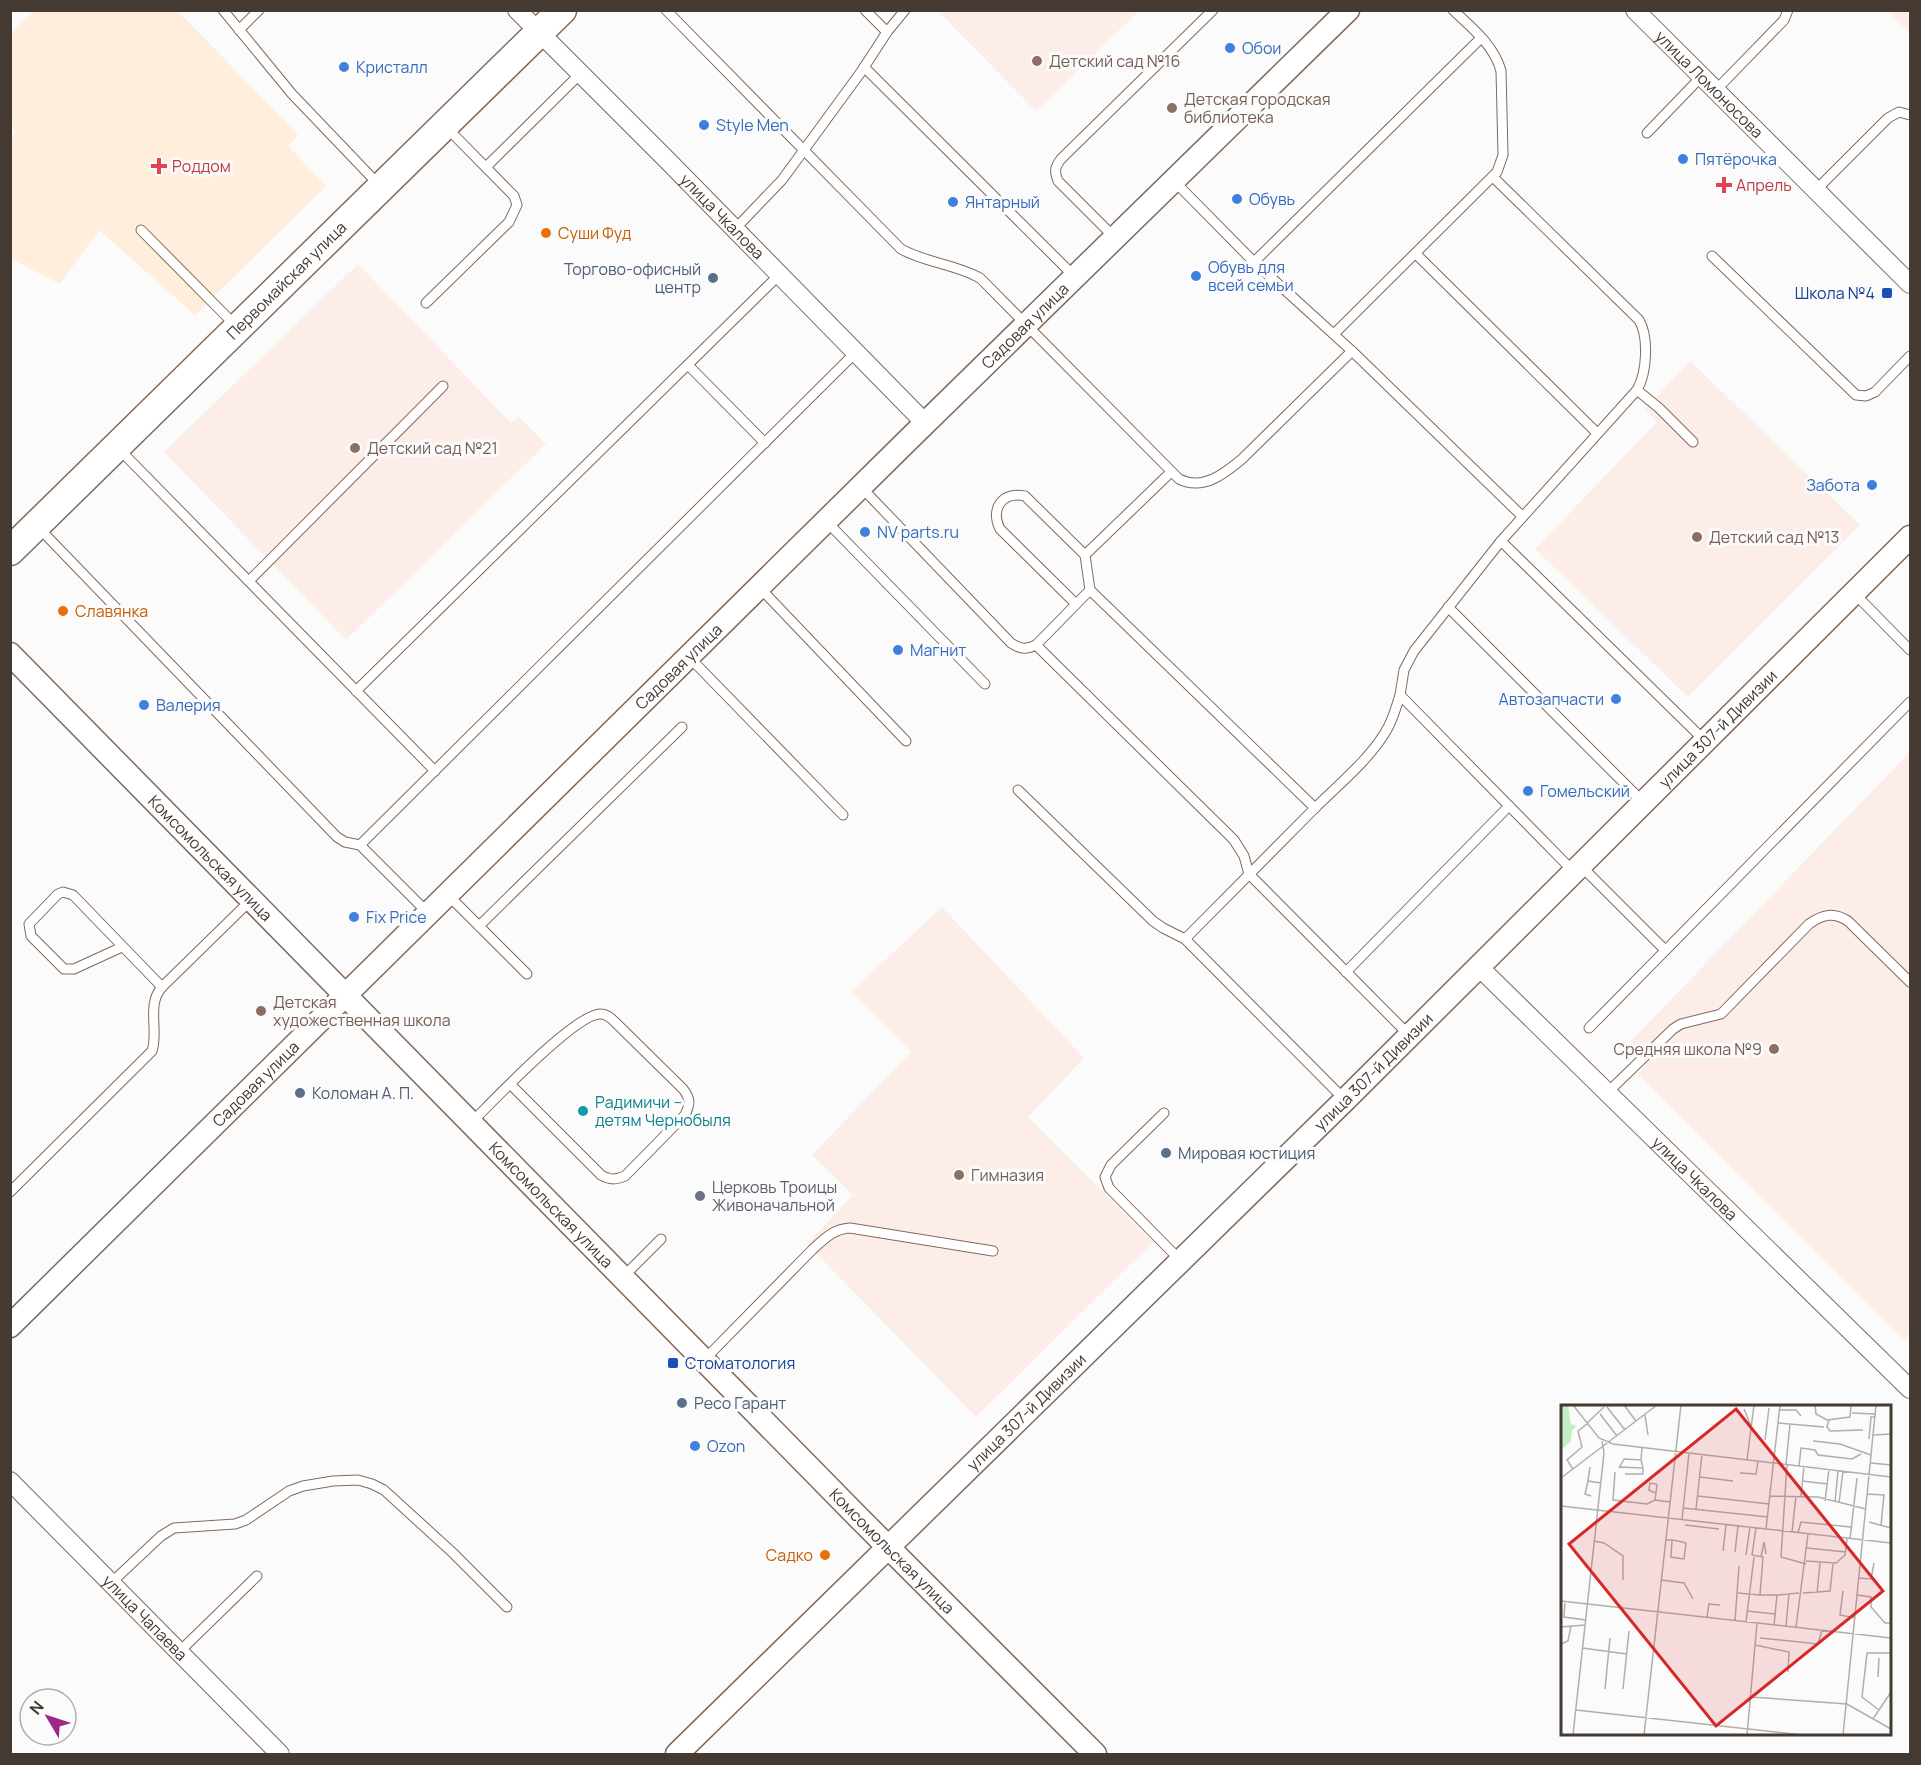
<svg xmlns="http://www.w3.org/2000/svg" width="1921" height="1765" font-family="Manrope,sans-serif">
	<rect width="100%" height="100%" fill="#fbfbfb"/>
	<!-- education -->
	<g fill="#fcede8">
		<path d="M938 11H1139L1036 111Z"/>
		<path d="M1888 11H1910V33Z"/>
		<path d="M358 264 511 423 518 416 546 444 346 640 164 452Z"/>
		<path d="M1690 361 1860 525 1688 697 1535 549 1657 422 1645 409Z"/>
		<path d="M1910 752V1334L1904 1341 1638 1074 1650 1061 1630 1042Z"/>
		<path d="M942 907 1084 1058 1028 1117 1153 1242 976 1417 807 1244 853 1195 812 1155 911 1052 851 992Z"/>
	</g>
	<!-- medical -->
	<path fill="#feeedb" d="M34 11H178L298 135 288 146 326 186 195 315 99 230 60 284 11 259 10 139 16 131 11 125 10 35Z"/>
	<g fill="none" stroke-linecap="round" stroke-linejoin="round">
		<!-- service casing -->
		<g stroke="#836a59" stroke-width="11">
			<g id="service">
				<path d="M223 10 292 94 379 185"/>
				<path d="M666 10 901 249C926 263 955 264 980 278L1179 479C1203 491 1224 474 1242 459L1352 351"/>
				<path d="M865 10 887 32"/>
				<path d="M239 30 259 10"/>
				<path d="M864 67 1075 277"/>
				<path d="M1715 91 1784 20 1788 10"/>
				<path d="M1647 133 1701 77"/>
				<path d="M486 167 580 74"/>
				<path d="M1493 177 1639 320C1649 337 1647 373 1637 390L1501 541 1704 740"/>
				<path d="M1174 181 1254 262 1352 351 1522 516"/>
				<path d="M1816 190 1888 118 1899 112 1910 115"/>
				<path d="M735 229 782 180 861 72 887 32 905 10"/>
				<path d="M141 230 236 326"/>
				<path d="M1115 238 1058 181C1054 171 1055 167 1061 159L1213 10"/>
				<path d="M1416 254 1597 433"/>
				<path d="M1712 256 1856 395 1866 396 1875 392 1910 356"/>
				<path d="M1254 262 1481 38"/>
				<path d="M426 303 509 222 517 205 514 196 447 128"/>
				<path d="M1334 334 1497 172 1503 155 1501 71C1494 45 1472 28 1453 10"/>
				<path d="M688 365 765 443"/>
				<path d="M1637 390 1659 408 1693 442"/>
				<path d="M118 448 435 771"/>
				<path d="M861 487 1011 643C1020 649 1026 650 1036 645L1090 590 1315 808C1338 785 1370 759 1386 731 1393 720 1396 707 1400 695L1574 872"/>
				<path d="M827 522 985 684"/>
				<path d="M38 527 337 837 345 842 360 845 429 914"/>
				<path d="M249 581 443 386"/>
				<path d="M760 588 906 741"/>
				<path d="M1090 590 1085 555 1171 472"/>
				<path d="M1854 593 1910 650"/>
				<path d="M1076 604 1000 529C990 509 1002 491 1025 496L1085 555"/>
				<path d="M1448 607 1643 802"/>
				<path d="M1036 645 1234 840 1244 856 1249 874 1410 1036"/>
				<path d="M689 657 843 815"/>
				<path d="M356 691 780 274"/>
				<path d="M1400 695 1404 670 1414 651 1501 541"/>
				<path d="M1018 790 1153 921 1163 928 1185 939 1345 1100"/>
				<path d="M360 845 856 352"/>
				<path d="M1580 865 1665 950"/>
				<path d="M448 895 527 974"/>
				<path d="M479 926 682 727"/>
				<path d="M1185 939 1315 808"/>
				<path d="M122 947 74 969H64L31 936 29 924 58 894 63 892 73 895 162 987 252 899"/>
				<path d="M1346 972 1509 806"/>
				<path d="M1589 1028 1910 702"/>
				<path d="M1607 1093 1673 1029 1681 1024 1721 1014 1809 924C1823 914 1834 912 1848 921L1910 982"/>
				<path d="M1164 1113 1111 1165 1105 1177 1109 1188 1181 1261"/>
				<path d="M472 1122C491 1103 577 1012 601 1014 607 1014 612 1019 616 1023L683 1089C691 1099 690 1104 685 1115L625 1176C615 1180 610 1180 601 1175L510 1084"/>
				<path d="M10 1192 152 1051C159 1030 146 1005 162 987"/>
				<path d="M623 1277 661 1239"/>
				<path d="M704 1360 812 1250C824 1239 833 1229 850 1228L993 1251"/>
				<path d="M111 1583 161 1536 174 1528 235 1524 246 1520 289 1491 303 1486 333 1481 358 1480 372 1484 384 1490 453 1553 507 1607"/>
				<path d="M179 1652 257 1576"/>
			</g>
		</g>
		<!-- minor casing -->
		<g stroke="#836a59" stroke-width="20">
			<g id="minor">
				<path id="s1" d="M517 10 671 164 926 424"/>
				<path id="s2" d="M1635 10 1910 284"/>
				<path id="s3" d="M1479 967 1910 1389"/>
				<path id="s4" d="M10 1481 280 1754"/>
			</g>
		</g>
		<!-- tertiary casing -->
		<g stroke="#836a59" stroke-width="25">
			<g id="tertiary">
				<path id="s5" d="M10 654 859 1518 1095 1754"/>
				<path id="s6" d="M10 1326 907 441 1348 10"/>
				<path id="s7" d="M677 1754 1345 1100 1910 537"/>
			</g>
		</g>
		<!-- primary casing -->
		<g stroke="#836a59" stroke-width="31">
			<g id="primary">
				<path id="s8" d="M10 551 562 10"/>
			</g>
		</g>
		<!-- service -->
		<use href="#service" stroke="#fff" stroke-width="9"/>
		<!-- minor -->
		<use href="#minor" stroke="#fff" stroke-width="18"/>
		<!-- tertiary -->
		<use href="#tertiary" stroke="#fff" stroke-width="22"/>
		<!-- primary -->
		<use href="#primary" stroke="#fff" stroke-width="28"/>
	</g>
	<!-- markers -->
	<g fill="#3f7fe0" stroke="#fbfbfb" stroke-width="2">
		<circle cx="1230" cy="48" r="6"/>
		<circle cx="344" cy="67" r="6"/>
		<circle cx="704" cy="125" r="6"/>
		<circle cx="1683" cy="159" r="6"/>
		<circle cx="1237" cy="199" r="6"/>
		<circle cx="953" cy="202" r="6"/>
		<circle cx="1196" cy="276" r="6"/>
		<circle cx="1872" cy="485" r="6"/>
		<circle cx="865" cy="532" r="6"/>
		<circle cx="898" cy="650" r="6"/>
		<circle cx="1616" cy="699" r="6"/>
		<circle cx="144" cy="705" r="6"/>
		<circle cx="1528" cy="791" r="6"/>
		<circle cx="354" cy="917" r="6"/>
		<circle cx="695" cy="1446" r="6"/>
	</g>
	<g fill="#8d6e63" stroke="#fbfbfb" stroke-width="2">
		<circle cx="1037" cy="61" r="6"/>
		<circle cx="1172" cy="108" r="6"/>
		<circle cx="355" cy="448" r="6"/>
		<circle cx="1697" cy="537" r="6"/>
		<circle cx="261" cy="1011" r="6"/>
		<circle cx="1774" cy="1049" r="6"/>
		<circle cx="959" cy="1175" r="6"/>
	</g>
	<g fill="#e0444e" stroke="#fbfbfb" stroke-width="2">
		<path d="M156 157h6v6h6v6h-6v6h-6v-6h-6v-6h6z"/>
		<path d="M1721 176h6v6h6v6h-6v6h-6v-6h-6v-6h6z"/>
	</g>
	<g fill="#e8710a" stroke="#fbfbfb" stroke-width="2">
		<circle cx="546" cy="233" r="6"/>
		<circle cx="63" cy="611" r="6"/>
		<circle cx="825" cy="1555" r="6"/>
	</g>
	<g fill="#5c6f8a" stroke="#fbfbfb" stroke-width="2">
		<circle cx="713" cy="278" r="6"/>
		<circle cx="300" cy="1093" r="6"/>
		<circle cx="1166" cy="1153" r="6"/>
		<circle cx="682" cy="1403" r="6"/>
	</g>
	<g fill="#1a4fb4" stroke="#fbfbfb" stroke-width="2">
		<rect x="1881" y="287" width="12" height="12" rx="3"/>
		<rect x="667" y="1357" width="12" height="12" rx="3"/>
	</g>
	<circle fill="#0f9aa8" stroke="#fbfbfb" stroke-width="2" cx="583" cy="1111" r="6"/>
	<circle fill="#6b7280" stroke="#fbfbfb" stroke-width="2" cx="700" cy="1196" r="6"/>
	<g text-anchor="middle" stroke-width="6" stroke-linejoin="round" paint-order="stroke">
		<!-- shop labels -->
		<g font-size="16" fill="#366cbe" stroke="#fbfbfb" text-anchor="start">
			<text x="1242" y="54">Обои</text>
			<text x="356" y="73">Кристалл</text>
			<text x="716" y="131">Style Men</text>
			<text x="1695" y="165">Пятёрочка</text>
			<text x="1249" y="205">Обувь</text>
			<text x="965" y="208">Янтарный</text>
			<text x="1208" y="273">Обувь для<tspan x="1208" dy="18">всей семьи</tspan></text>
			<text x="1860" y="491" text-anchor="end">Забота</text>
			<text x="877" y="538">NV parts.ru</text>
			<text x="910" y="656">Магнит</text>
			<text x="1604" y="705" text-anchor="end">Автозапчасти</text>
			<text x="156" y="711">Валерия</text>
			<text x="1540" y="797">Гомельский</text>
			<text x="366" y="923">Fix Price</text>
			<text x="707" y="1452">Ozon</text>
		</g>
		<!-- education labels -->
		<g font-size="16" fill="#785e54" stroke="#fbfbfb" text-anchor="start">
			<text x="1049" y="67">Детский сад №16</text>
			<text x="1184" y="105">Детская городская<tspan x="1184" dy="18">библиотека</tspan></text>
			<text x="367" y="454">Детский сад №21</text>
			<text x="1709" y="543">Детский сад №13</text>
			<text x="273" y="1008">Детская<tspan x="273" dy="18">художественная школа</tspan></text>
			<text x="1762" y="1055" text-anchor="end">Средняя школа №9</text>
			<text x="971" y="1181">Гимназия</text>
		</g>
		<!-- street labels -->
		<g font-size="16" fill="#453a32" stroke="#fbfbfb">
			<text dy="6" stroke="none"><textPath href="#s2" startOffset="105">улица Ломоносова</textPath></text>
			<text dy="6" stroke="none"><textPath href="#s1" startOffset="291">улица Чкалова</textPath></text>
			<text dy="6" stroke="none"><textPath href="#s8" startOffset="387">Первомайская улица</textPath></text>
			<text dy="6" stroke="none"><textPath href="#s6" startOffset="1425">Садовая улица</textPath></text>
			<text dy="6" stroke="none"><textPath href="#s6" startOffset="939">Садовая улица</textPath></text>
			<text dy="6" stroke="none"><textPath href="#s7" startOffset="1461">улица 307-й Дивизии</textPath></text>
			<text dy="6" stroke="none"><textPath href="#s5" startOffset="286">Комсомольская улица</textPath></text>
			<text dy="6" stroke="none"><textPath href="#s7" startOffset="975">улица 307-й Дивизии</textPath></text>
			<text dy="6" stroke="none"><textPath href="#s6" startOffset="345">Садовая улица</textPath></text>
			<text dy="6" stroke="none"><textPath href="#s3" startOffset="302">улица Чкалова</textPath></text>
			<text dy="6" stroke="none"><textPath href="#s5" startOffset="772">Комсомольская улица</textPath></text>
			<text dy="6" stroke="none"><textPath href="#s7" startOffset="489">улица 307-й Дивизии</textPath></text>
			<text dy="6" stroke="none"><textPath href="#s5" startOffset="1258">Комсомольская улица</textPath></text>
			<text dy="6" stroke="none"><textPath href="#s4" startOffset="192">улица Чапаева</textPath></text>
		</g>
		<!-- health labels -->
		<g font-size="16" fill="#be3a42" stroke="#fbfbfb" text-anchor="start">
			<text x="172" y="172">Роддом</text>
			<text x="1736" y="191">Апрель</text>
		</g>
		<!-- food labels -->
		<g font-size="16" fill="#c56008" stroke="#fbfbfb" text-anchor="start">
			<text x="558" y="239">Суши Фуд</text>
			<text x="75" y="617">Славянка</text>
			<text x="813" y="1561" text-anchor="end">Садко</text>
		</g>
		<!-- service labels -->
		<g font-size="16" fill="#4e5e75" stroke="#fbfbfb" text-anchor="start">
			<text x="701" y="275" text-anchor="end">Торгово-офисный<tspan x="701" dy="18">центр</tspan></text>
			<text x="312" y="1099">Коломан А. П.</text>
			<text x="1178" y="1159">Мировая юстиция</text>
			<text x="694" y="1409">Ресо Гарант</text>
		</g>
		<!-- transit labels -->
		<g font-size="16" fill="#164399" stroke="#fbfbfb" text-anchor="end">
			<text x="1875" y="299">Школа №4</text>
			<text x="685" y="1369" text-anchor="start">Стоматология</text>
		</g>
		<!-- culture labels -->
		<g font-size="16" fill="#0d838f" stroke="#fbfbfb" text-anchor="start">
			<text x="595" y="1108">Радимичи –<tspan x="595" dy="18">детям Чернобыля</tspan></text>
		</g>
		<!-- worship labels -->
		<g font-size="16" fill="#5b616d" stroke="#fbfbfb" text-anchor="start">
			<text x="712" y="1193">Церковь Троицы<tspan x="712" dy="18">Живоначальной</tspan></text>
		</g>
	</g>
	<!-- overview -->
	<g transform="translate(1561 1405)">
		<rect width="330" height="330" fill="#fbfbfb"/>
		<path d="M0 0H7L10 19 16 21 11 25 10 36 1 44Z" fill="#c2eec3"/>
		<path fill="none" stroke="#b2aeab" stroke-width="1.5" d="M12 0 38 33 52 39 330 72M63 0 75 16M254 0 255 9 266 15 289 12 290 0M46 2 64 25M183 4 190 21M218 5H235L240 11M291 8 315 9M39 9 56 31M84 10 87 30M268 15 266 22 269 26 302 25M26 18 43 2M217 18 263 22M312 30 330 29M308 34 310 12H314M204 35 208 3M252 36 279 39 310 50M186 55 193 0M310 58 330 60M225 59 229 19M226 59 220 152 245 159M238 61 240 43 254 45 257 50 291 54 300 49M29 62 27 76 40 78M58 62 82 63 80 55M58 63 63 54 80 55 81 43M12 64 6 55 21 42 17 26 26 19M54 67 52 95 86 99 94 95M179 68 195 69 197 56M64 69H82V63M139 72 172 76M0 73 96 0M27 76 24 89 30 91M241 76 267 79M94 88 88 85 89 78 95 79 96 80 94 95 109 97M306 89 323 90 320 120M137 91 208 99M209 91 257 92 305 104M240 91 243 61M264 96 268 64M274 97 277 66M278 98 282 66M0 101 330 138M122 103 207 112M135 104 141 49M121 115 128 48M308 117 330 123M124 120 158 124M195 123 191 150 202 152 199 190H216L213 220M205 124 219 0M231 127 235 91M237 128 240 117 290 122M289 134 296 73M105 135H111L117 136 125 138 123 154 110 152 111 135M33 136 43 138 62 151V175M246 143 285 147M162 146 165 120M174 147 177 121M185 150 189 122M200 152 203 137 205 149M245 156 275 158 284 150 286 134M297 173 310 174 313 158M100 175 123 178 132 194M282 186 279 210 294 213M177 188 199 190M242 188 269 186 272 159M256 188 259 158M216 190 238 188M296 190 310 192V202L324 218H330M0 196 330 233M4 196 3 212 25 215M186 206 214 209M146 212 148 199 159 200M174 216 178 161M185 217 193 152M225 221 228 188M0 222 24 220M235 222 247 129M199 233 257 239 261 225M0 239 7 236 10 221M194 240 228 247 227 267M21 243 66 249M317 272 318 253M44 284 49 233M62 284 68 226M190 292 286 299 330 324M15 305 241 330M318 305 301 292 306 248H330M312 314 330 287M12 330 43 48 41 36M83 330 120 0M186 330 196 218M282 330 315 0"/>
		<path fill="#d62828" fill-opacity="0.15" stroke="#d62828" stroke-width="3" d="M175 4 322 186 155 321 8 139Z"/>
		<rect width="330" height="330" fill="none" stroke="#453a32" stroke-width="3"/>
	</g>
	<!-- border -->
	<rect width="1921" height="1765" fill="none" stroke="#453a32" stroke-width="24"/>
	<!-- north arrow -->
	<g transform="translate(48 1717) rotate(309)"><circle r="28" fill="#fbfbfb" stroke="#b2aeab" stroke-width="1.5"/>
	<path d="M0-4.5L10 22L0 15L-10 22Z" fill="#9b2987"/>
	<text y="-9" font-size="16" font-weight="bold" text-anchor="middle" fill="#453a32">N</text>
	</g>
</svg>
